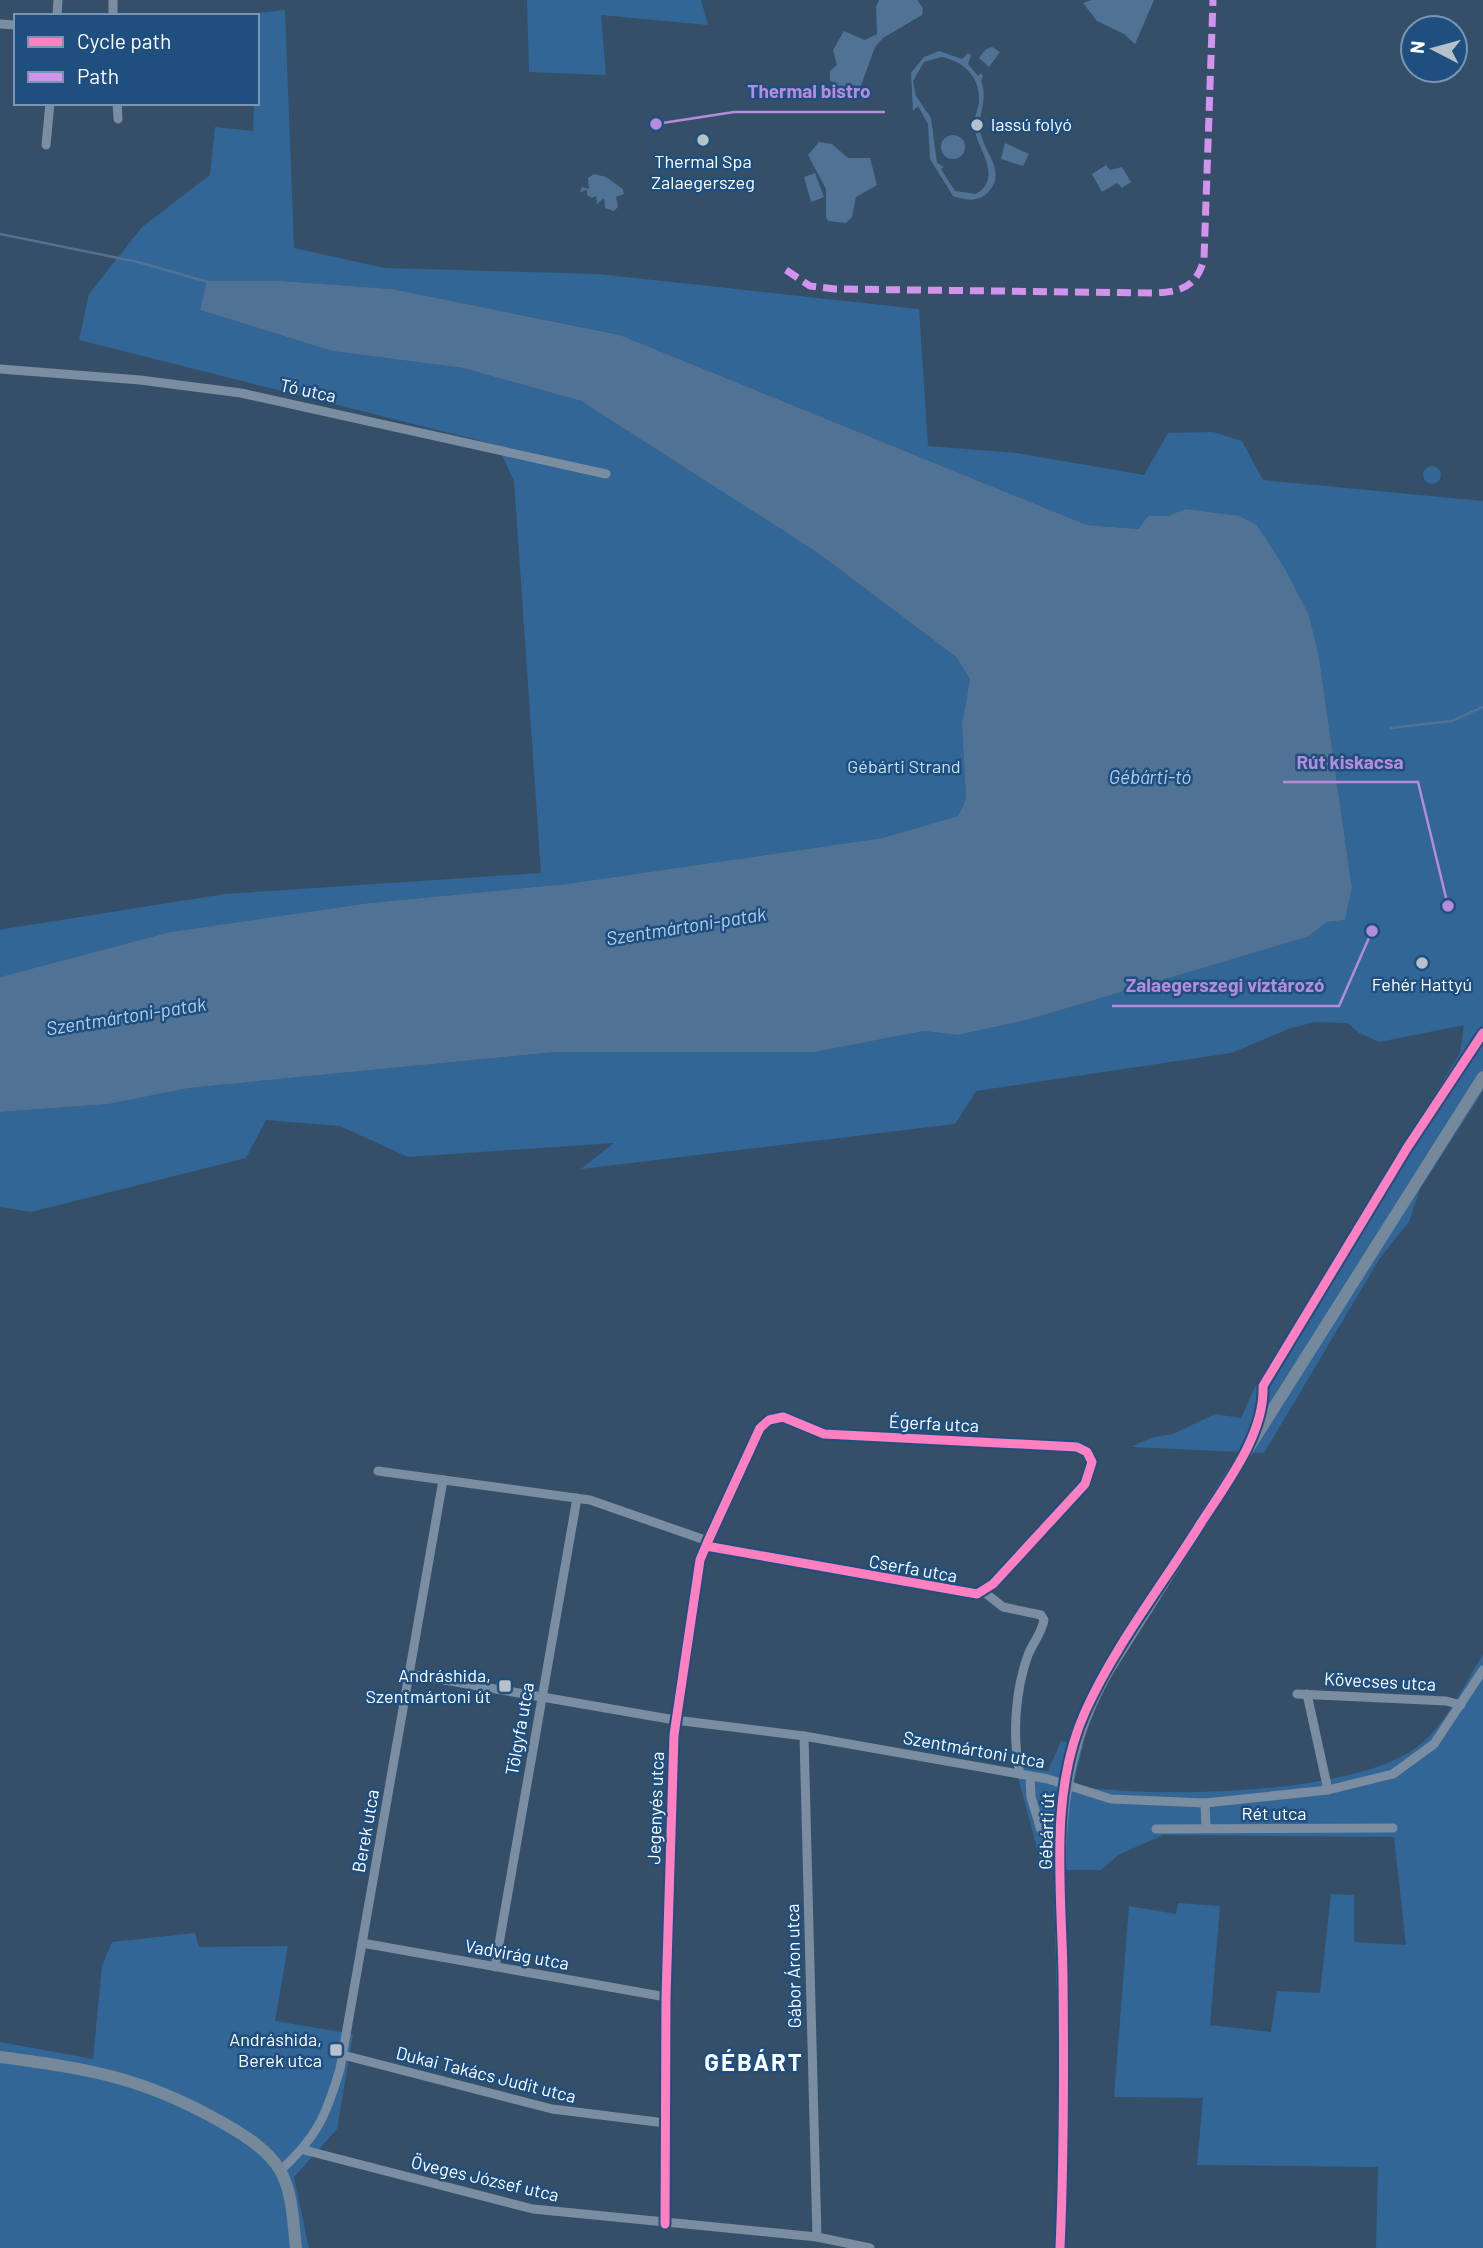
<svg xmlns="http://www.w3.org/2000/svg" width="1483" height="2248" font-family="Barlow,sans-serif">
	<rect width="100%" height="100%" fill="#354f69"/>
	<!-- green -->
	<g fill="#326696">
		<path d="M527 0H701L708 25 601 15 606 75 529 72Z"/>
		<path d="M285 10 294 248 385 268 598 274 919 309 928 446 1017 453 1144 475 1168 433 1213 432 1242 441 1263 480 1483 501V1091L1420 1189 1409 1222 1380 1258 1264 1453 1131 1447 1151 1438 1173 1434 1215 1414 1241 1418 1255 1387 1460 1053 1464 1025 1379 1042 1359 1033 1348 1023 1315 1022 1291 1028 1231 1053 976 1091 955 1124 581 1169 614 1143 408 1157 340 1126 266 1120 246 1158 31 1212 0 1207V1112L109 1104 189 1088 556 1052H815L924 1031 958 1035 1027 1020 1307 937 1327 922 1345 920 1352 887 1319 657 1309 616 1257 525 1185 509 1168 516H1148L1138 529 1087 525 620 335 392 289 282 281 200 310 332 351 463 368 581 401 818 553 956 657 970 679 962 724 966 799 958 816 882 838 566 884 369 903 170 932 0 977V930L4 929 225 894 541 873 514 481 497 445 79 340 89 294 142 227 210 175 215 127 253 131 254 103H257V13Z"/>
		<circle cx="1432" cy="475" r="9"/>
		<path d="M1483 1655V2248H1376L1378 2167 1197 2165 1203 2098 1114 2097 1129 1906 1176 1914 1178 1903 1220 1906 1210 2025 1271 2032 1277 1991 1320 1993 1331 1894 1354 1895V1942L1406 1945 1394 1837 1163 1835 1118 1855 1101 1870H1043L1015 1766 1048 1771 1061 1741 1083 1746 1074 1782 1084 1787C1161 1798 1356 1795 1418 1746 1446 1725 1464 1684 1483 1655Z"/>
		<path d="M195 1933 199 1947 288 1946 275 2021 353 2034 337 2129 294 2177 309 2248H0V2042L93 2059 102 1966 112 1942Z"/>
	</g>
	<!-- water -->
	<g fill="#507294" fill-rule="evenodd">
		<path d="M879 0H917L923 8 922 15 883 38 875 47 859 91 838 94V88L830 80V71L837 65 833 50 844 31 865 40 877 34 876 7Z"/>
		<path d="M1092 0H1154L1135 44 1124 34 1097 21 1083 3Z"/>
		<path d="M992 47 1000 52 989 67 979 58 986 49Z"/>
		<path d="M939 51 962 59 968 53 971 55 968 64 978 76 981 73 983 76 981 81C988 99 979 111 980 129 982 152 1011 174 985 195 975 202 964 200 953 196L930 159 928 124 918 106 913 111 911 73 924 57ZM942 57C965 62 981 78 979 103 978 110 974 117 974 125 975 147 1005 177 976 194L955 191 941 169 944 167 937 163 931 118 916 96 913 81 924 62Z"/>
		<circle cx="953" cy="147" r="12"/>
		<path d="M819 142 832 144 848 158H870L877 185 856 197 852 217 846 223 828 221 826 217V189L808 155Z"/>
		<path d="M1005 143 1029 154 1023 166 1001 159Z"/>
		<path d="M1106 165 1110 170 1122 167 1131 182 1122 188 1117 183 1102 192 1092 174Z"/>
		<path d="M815 173 824 197 811 202 804 177Z"/>
		<path d="M594 174 606 177 623 189 624 194 616 197 618 207 614 211 605 208 604 198 597 204 596 196 592 198 587 195V190L580 192 582 187 589 189 588 178Z"/>
		<path d="M207 281H282L392 289 620 335 1087 525 1138 529 1148 516H1168L1185 509 1239 516 1257 525 1285 569 1309 615 1319 657 1352 888 1345 920 1327 922 1307 937 1027 1020 958 1035 924 1031 815 1052H556L189 1088 109 1104 0 1112V977L170 932 369 903 566 884 882 838 958 816 966 799 962 724 970 679 956 657 818 553 581 401 463 368 332 351 200 310Z"/>
	</g>
	<g fill="none" stroke-linecap="round" stroke-linejoin="round">
		<!-- stream -->
		<g stroke="#507294" stroke-width="2.5">
			<path d="M0 234 138 262 208 282"/>
			<path d="M1391 728 1452 721 1483 707"/>
		</g>
		<!-- minor -->
		<g stroke="#7b8da0" stroke-width="9">
			<path d="M113 0V16"/>
			<path d="M57 16 58 0"/>
			<path d="M0 24 16 25"/>
			<path d="M117 103 118 119"/>
			<path d="M46 145 50 103"/>
			<path d="M0 369 140 380 241 393 606 474"/>
			<path d="M378 1471 590 1500 708 1541"/>
			<path d="M984 1592 1003 1607 1041 1615 1044 1620C1042 1632 1033 1643 1028 1655 1015 1691 1012 1737 1020 1774"/>
			<path d="M409 1674 675 1720 804 1736 1048 1779 1111 1799 1205 1803 1328 1790 1393 1774 1434 1744 1483 1670"/>
			<path d="M1297 1694 1446 1701 1461 1705"/>
			<path d="M1307 1694 1328 1790"/>
			<path d="M804 1736 817 2237"/>
			<path d="M1030 1776 1031 1797 1041 1830"/>
			<path d="M1205 1803 1206 1828"/>
			<path d="M1156 1829 1393 1828"/>
			<path d="M362 1943 666 1997"/>
			<path d="M495 1967 577 1498"/>
			<path d="M343 2055 552 2109 665 2123"/>
			<path d="M304 2150 533 2209 817 2237 870 2248"/>
			<path d="M280 2171C317 2137 326 2116 340 2069L443 1480"/>
			<path d="M665 2224 666 1997 674 1735 700 1560 708 1541 760 1428 769 1420 783 1417 824 1434 1077 1447 1087 1452 1092 1462 1085 1484 993 1584 977 1594 706 1546"/>
		</g>
		<!-- secondary -->
		<g stroke="#76899b" stroke-width="12">
			<path d="M0 2057C89 2069 143 2077 223 2123 244 2135 267 2149 280 2170 293 2193 293 2223 296 2248"/>
			<path d="M1060 2248C1064 2166 1064 2085 1063 2003 1062 1881 1044 1777 1110 1667L1483 1077"/>
		</g>
		<!-- quiet -->
		<path stroke="#d193ec" stroke-width="7" stroke-dasharray="14 7" stroke-linecap="butt" d="M786 270 810 286 835 289 1155 293C1182 292 1197 286 1204 259L1213 0"/>
		<!-- cycleway casing -->
		<g stroke="#1f4f7f" stroke-width="13">
			<g id="cycleway">
				<path d="M665 2224 666 1997 674 1735 700 1560 708 1541 760 1428 769 1420 783 1417 824 1434 1077 1447 1087 1452 1092 1462 1085 1484 993 1584 977 1594 706 1546"/>
				<path d="M1060 2248C1064 2158 1064 2069 1063 1978 1062 1891 1048 1794 1085 1712 1114 1647 1163 1584 1201 1523 1226 1484 1265 1434 1263 1386L1407 1148 1483 1033"/>
			</g>
		</g>
		<!-- cycleway -->
		<use href="#cycleway" stroke="#ff80c0" stroke-width="9"/>
	</g>
	<!-- markers -->
	<g fill="#b8c1ca" stroke="#1f4f7f" stroke-width="2.5">
		<circle cx="977" cy="125" r="7"/>
		<circle cx="703" cy="140" r="7"/>
		<circle cx="1422" cy="963" r="7"/>
		<rect x="498" y="1679" width="14" height="14" rx="3.5"/>
		<rect x="329" y="2043" width="14" height="14" rx="3.5"/>
	</g>
	<g text-anchor="middle" stroke-width="5" stroke-linejoin="round" paint-order="stroke">
		<!-- poi labels -->
		<g font-size="18" fill="#fff" stroke="#1f4f7f">
			<text x="991" y="131" text-anchor="start">lassú folyó</text>
			<text x="703" y="168">Thermal Spa<tspan x="703" dy="21">Zalaegerszeg</tspan></text>
			<text x="1422" y="991">Fehér Hattyú</text>
			<text x="491" y="1682" text-anchor="end">Andráshida,<tspan x="491" dy="21">Szentmártoni út</tspan></text>
			<text x="322" y="2046" text-anchor="end">Andráshida,<tspan x="322" dy="21">Berek utca</tspan></text>
		</g>
		<!-- street labels -->
		<g font-size="18" fill="#fff" stroke="#1f4f7f">
			<text transform="translate(308 391) rotate(12)" y="6">Tó utca</text>
			<text transform="translate(934 1424) rotate(3)" y="6">Égerfa utca</text>
			<text transform="translate(913 1569) rotate(10)" y="6">Cserfa utca</text>
			<text transform="translate(1380 1682) rotate(3)" y="6">Kövecses utca</text>
			<text transform="translate(520 1729) rotate(-80)" y="6">Tölgyfa utca</text>
			<text transform="translate(974 1750) rotate(10)" y="6">Szentmártoni utca</text>
			<text transform="translate(656 1808) rotate(-88)" y="6">Jegenyés utca</text>
			<text x="1274" y="1820">Rét utca</text>
			<text transform="translate(366 1831) rotate(-80)" y="6">Berek utca</text>
			<text transform="translate(1047 1831) rotate(-88)" y="6">Gébárti út</text>
			<text transform="translate(517 1955) rotate(10)" y="6">Vadvirág utca</text>
			<text transform="translate(794 1966) rotate(-91)" y="6">Gábor Áron utca</text>
			<text transform="translate(486 2075) rotate(14)" y="6">Dukai Takács Judit utca</text>
			<text transform="translate(485 2179) rotate(13)" y="6">Öveges József utca</text>
		</g>
		<!-- park labels -->
		<g font-size="18" fill="#c7dff6" stroke="#1f4f7f">
			<text x="904" y="773">Gébárti Strand</text>
		</g>
		<!-- water labels -->
		<g font-size="19" font-style="italic" fill="#afd0ef" stroke="#1f4f7f">
			<text x="1150" y="784">Gébárti-tó</text>
			<text transform="translate(686 926) rotate(-9)" y="7">Szentmártoni-patak</text>
			<text transform="translate(126 1016) rotate(-9)" y="7">Szentmártoni-patak</text>
		</g>
		<!-- district labels -->
		<g font-size="24" font-weight="bold" letter-spacing="2" fill="#fff" stroke="#1f4f7f">
			<text x="754" y="2071">GÉBÁRT</text>
		</g>
	</g>
	<!-- callouts -->
	<path fill="none" stroke="#b68bdc" stroke-width="2.5" d="M656 124L734 112H885M1448 906L1418 782H1283M1372 931L1339 1006H1112"/>
	<g fill="#b68bdc" stroke="#1f4f7f" stroke-width="2.5">
		<circle cx="656" cy="124" r="7"/>
		<circle cx="1448" cy="906" r="7"/>
		<circle cx="1372" cy="931" r="7"/>
	</g>
	<g font-size="19" text-anchor="middle" font-weight="bold" fill="#b68bdc" stroke="#1f4f7f" stroke-width="5" stroke-linejoin="round" paint-order="stroke">
		<text x="809" y="98">Thermal bistro</text>
		<text x="1350" y="769">Rút kiskacsa</text>
		<text x="1225" y="992">Zalaegerszegi víztározó</text>
	</g>
	<!-- legend -->
	<rect x="14" y="14" width="245" height="91" fill="#1f4f7f" stroke="#7995b2" stroke-width="2"/>
	<rect x="28" y="37" width="35" height="10" fill="#ff80c0" stroke="#7995b2" stroke-width="2"/>
	<text x="77" y="49" font-size="21" fill="#ffffff">Cycle path</text>
	<rect x="28" y="72" width="35" height="10" fill="#d193ec" stroke="#7995b2" stroke-width="2"/>
	<text x="77" y="84" font-size="21" fill="#ffffff">Path</text>
	<!-- north arrow -->
	<g transform="translate(1434 49) rotate(276)"><circle r="33" fill="#1f4f7f" stroke="#7995b2" stroke-width="2"/>
	<path d="M0-5L12 26L0 18L-12 26Z" fill="#b8c1ca"/>
	<text y="-10" font-size="19" font-weight="bold" text-anchor="middle" fill="#ffffff">N</text>
	</g>
</svg>
